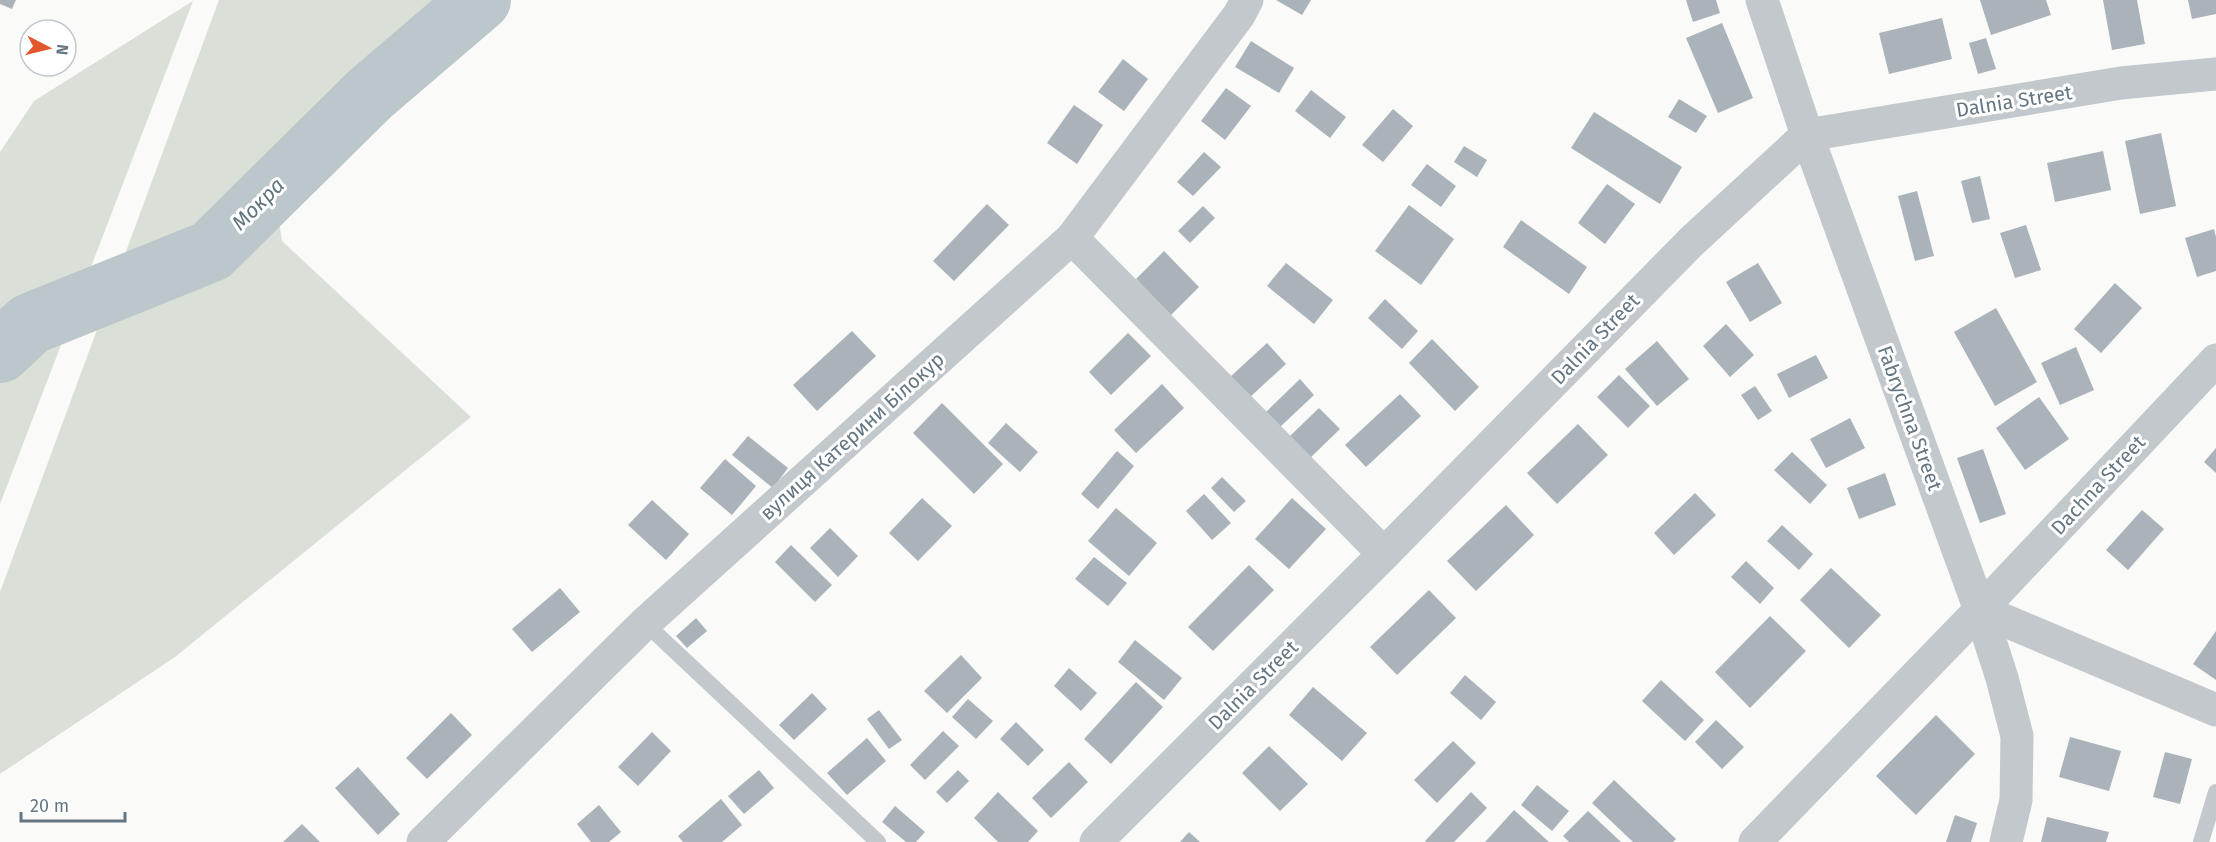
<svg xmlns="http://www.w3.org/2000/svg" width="2216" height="842" font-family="'Fira Sans',sans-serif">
	<rect width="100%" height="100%" fill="#fafaf8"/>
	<!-- green -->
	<g fill="#dadfd7">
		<path d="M219 0H507L436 57 275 198 282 241 471 417 175 657 0 774V592Z"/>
		<path d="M193 1 0 504V152L34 101Z"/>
	</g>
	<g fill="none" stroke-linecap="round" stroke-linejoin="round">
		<!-- river -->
		<path stroke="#bbc7cb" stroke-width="62" d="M0 352 30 324 211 251 370 94 480 0"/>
	</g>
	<!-- building -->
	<g fill="#aab3b9">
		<path d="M0 0H16L12 9 0 4Z"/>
		<path d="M1276 0H1311L1302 15Z"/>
		<path d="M1686 0H1716L1720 13 1693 22Z"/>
		<path d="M1980 0H2046L2051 15 1991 35Z"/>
		<path d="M2103 0H2137L2145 44 2112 50Z"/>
		<path d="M2188 0H2216V14L2192 19Z"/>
		<path d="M1942 18 1952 59 1889 74 1879 33Z"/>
		<path d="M1722 23 1753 98 1718 113 1686 38Z"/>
		<path d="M1986 38 1996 69 1978 74 1969 43Z"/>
		<path d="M1251 41 1294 68 1279 93 1235 67Z"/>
		<path d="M1123 59 1148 79 1124 111 1098 92Z"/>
		<path d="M1226 88 1251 106 1225 140 1201 121Z"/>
		<path d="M1311 90 1346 117 1330 138 1295 111Z"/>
		<path d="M1679 99 1707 116 1696 133 1668 117Z"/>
		<path d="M1074 105 1103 125 1077 164 1047 143Z"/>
		<path d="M1393 109 1413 126 1383 162 1362 145Z"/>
		<path d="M1594 112 1682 167 1660 204 1571 148Z"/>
		<path d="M2161 133 2176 206 2140 214 2125 141Z"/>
		<path d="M1464 146 1487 160 1477 177 1454 162Z"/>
		<path d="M2103 151 2111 190 2055 202 2047 163Z"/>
		<path d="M1204 152 1221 167 1193 196 1177 182Z"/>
		<path d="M1427 164 1456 186 1441 207 1411 185Z"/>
		<path d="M1980 176 1990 219 1972 223 1961 181Z"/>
		<path d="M1607 184 1635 204 1605 244 1578 223Z"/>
		<path d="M1917 191 1934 256 1915 261 1898 196Z"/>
		<path d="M987 204 1009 225 954 281 933 261Z"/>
		<path d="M1409 205 1454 239 1421 285 1375 251Z"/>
		<path d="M1203 206 1215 218 1190 243 1178 231Z"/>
		<path d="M1521 220 1587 267 1569 294 1503 247Z"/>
		<path d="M2026 225 2041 270 2015 278 2000 233Z"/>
		<path d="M2214 229 2216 237V271L2197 277 2185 238Z"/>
		<path d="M1164 251 1199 287 1171 315 1136 279Z"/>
		<path d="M1286 263 1333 300 1314 324 1267 286Z"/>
		<path d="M1758 263 1782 303 1750 322 1726 282Z"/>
		<path d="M2115 283 2142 308 2101 353 2074 329Z"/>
		<path d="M1385 299 1418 331 1402 349 1368 318Z"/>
		<path d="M1996 308 2037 382 1995 406 1954 332Z"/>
		<path d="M1726 324 1754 355 1730 377 1703 346Z"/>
		<path d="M852 331 876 356 817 411 793 385Z"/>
		<path d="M1128 333 1151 356 1111 395 1089 372Z"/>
		<path d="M1432 339 1479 387 1455 411 1409 363Z"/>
		<path d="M1657 341 1689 379 1657 406 1625 369Z"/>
		<path d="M1267 343 1286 364 1249 398 1230 377Z"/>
		<path d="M2076 347 2094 390 2060 405 2041 363Z"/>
		<path d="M1816 355 1828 378 1789 398 1777 374Z"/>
		<path d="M1619 375 1650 406 1628 428 1597 397Z"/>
		<path d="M1300 379 1314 395 1280 427 1266 412Z"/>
		<path d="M1162 384 1184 408 1136 453 1114 430Z"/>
		<path d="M1755 386 1772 411 1758 420 1741 395Z"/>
		<path d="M1400 394 1421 416 1366 467 1345 445Z"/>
		<path d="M2039 397 2069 439 2025 470 1996 428Z"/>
		<path d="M942 403 1003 464 974 494 913 433Z"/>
		<path d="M1319 408 1340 429 1310 458 1290 436Z"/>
		<path d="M1850 418 1865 448 1826 468 1810 439Z"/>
		<path d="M1006 423 1038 452 1020 472 988 443Z"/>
		<path d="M1578 424 1608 455 1557 504 1527 473Z"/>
		<path d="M748 436 788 468 773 488 732 455Z"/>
		<path d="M2216 448V473L2204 462Z"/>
		<path d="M1983 449 2006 514 1980 523 1957 458Z"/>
		<path d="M1117 451 1134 466 1098 509 1081 494Z"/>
		<path d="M1792 452 1827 485 1810 504 1774 470Z"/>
		<path d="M725 459 756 486 732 515 700 488Z"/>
		<path d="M1885 473 1896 505 1859 519 1847 488Z"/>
		<path d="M1222 477 1246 501 1234 512 1211 488Z"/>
		<path d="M1695 493 1716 515 1674 555 1654 533Z"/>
		<path d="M1204 494 1231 523 1212 540 1186 511Z"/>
		<path d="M922 498 952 526 918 561 889 533Z"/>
		<path d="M1292 498 1326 529 1289 569 1255 539Z"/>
		<path d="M652 500 689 534 666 560 628 525Z"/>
		<path d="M1506 505 1534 535 1476 591 1447 561Z"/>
		<path d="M1116 508 1157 543 1129 576 1088 541Z"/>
		<path d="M2142 510 2164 529 2128 570 2106 550Z"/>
		<path d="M1782 525 1813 554 1799 570 1767 541Z"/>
		<path d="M830 528 858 556 838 577 810 548Z"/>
		<path d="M791 545 832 585 815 602 775 562Z"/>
		<path d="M1094 557 1127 583 1108 606 1075 579Z"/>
		<path d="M1746 561 1774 588 1760 604 1731 577Z"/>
		<path d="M1249 565 1274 590 1213 651 1188 627Z"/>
		<path d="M1831 568 1881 615 1849 648 1800 600Z"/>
		<path d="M560 588 580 612 532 652 512 629Z"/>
		<path d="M1429 590 1456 618 1397 675 1370 647Z"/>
		<path d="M1770 616 1806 651 1750 708 1715 672Z"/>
		<path d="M696 618 707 631 687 648 676 636Z"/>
		<path d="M2216 631V680L2193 664Z"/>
		<path d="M1135 640 1182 678 1164 700 1118 662Z"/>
		<path d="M961 655 982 678 947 713 924 691Z"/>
		<path d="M1069 668 1097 693 1081 711 1054 686Z"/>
		<path d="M1465 675 1496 702 1481 720 1450 693Z"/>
		<path d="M1661 680 1704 720 1685 741 1642 701Z"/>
		<path d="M1136 682 1163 707 1111 764 1084 739Z"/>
		<path d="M1313 687 1367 733 1342 761 1289 715Z"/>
		<path d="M812 693 827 709 794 740 779 725Z"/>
		<path d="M968 699 993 721 976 739 952 717Z"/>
		<path d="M879 710 902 740 889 749 867 719Z"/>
		<path d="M451 713 472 735 427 779 406 758Z"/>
		<path d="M1936 715 1975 754 1916 815 1876 776Z"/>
		<path d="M1716 720 1744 747 1722 769 1695 742Z"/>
		<path d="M1016 722 1044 750 1028 766 1000 739Z"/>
		<path d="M943 731 959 746 925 780 910 765Z"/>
		<path d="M652 732 671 751 638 786 618 767Z"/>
		<path d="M2070 737 2121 751 2109 791 2059 777Z"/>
		<path d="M867 738 886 761 847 795 827 773Z"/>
		<path d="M1453 741 1476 763 1437 803 1414 780Z"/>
		<path d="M1269 746 1308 784 1280 811 1242 773Z"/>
		<path d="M2165 752 2192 759 2180 804 2153 797Z"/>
		<path d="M1069 762 1088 782 1051 818 1032 798Z"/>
		<path d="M358 767 400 814 378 835 335 788Z"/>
		<path d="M759 770 774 788 744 814 728 796Z"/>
		<path d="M958 770 969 781 947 803 936 792Z"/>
		<path d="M1614 780 1676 839 1673 842H1633L1592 803Z"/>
		<path d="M1537 785 1569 811 1552 831 1521 805Z"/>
		<path d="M998 792 1038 831 1028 842H998L974 818Z"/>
		<path d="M1471 792 1487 808 1454 842H1426L1425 841Z"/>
		<path d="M721 799 742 825 722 842H683L678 836Z"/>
		<path d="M599 805 621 832 609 842H591L577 824Z"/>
		<path d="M895 806 925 832 916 842H906L882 822Z"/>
		<path d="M1514 810 1549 842H1485Z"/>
		<path d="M1588 811 1621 842H1569L1563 836Z"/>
		<path d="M1955 815 1977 823 1971 842H1946Z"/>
		<path d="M2047 817 2109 832 2106 842H2041Z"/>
		<path d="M302 824 320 842H283Z"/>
		<path d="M1189 832 1200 842H1180Z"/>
	</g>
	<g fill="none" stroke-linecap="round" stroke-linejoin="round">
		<!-- lane -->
		<g stroke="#c3c8cc" stroke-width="16">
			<path d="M645 623 878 842"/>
			<path d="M2201 842 2216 792"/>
		</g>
		<!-- street -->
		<g stroke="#c3c8cc" stroke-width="33">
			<path d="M1762 0 1807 135 1980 610 2002 678 2017 736 2016 800 2006 842"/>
			<path d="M1072 238 1384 554"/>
			<path d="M1980 610 2216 710"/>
			<path d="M423 842 645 623 1072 238 1239 15 1247 0"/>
			<path d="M1096 842 1384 554 1691 242 1807 135 2121 83 2216 74"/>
			<path d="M1755 842 1980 610 2216 360"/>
		</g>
	</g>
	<g text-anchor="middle" stroke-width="6" stroke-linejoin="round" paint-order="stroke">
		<!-- street labels -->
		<g font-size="20" fill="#657683" stroke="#fff">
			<text transform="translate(2014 101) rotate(-9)" y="7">Dalnia Street</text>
			<text transform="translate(1595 339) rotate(-46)" y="7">Dalnia Street</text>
			<text transform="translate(1910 418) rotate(70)" y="7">Fabrychna Street</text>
			<text transform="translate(852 436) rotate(-42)" y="7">вулиця Катерини Білокур</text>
			<text transform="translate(2098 485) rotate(-47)" y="7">Dachna Street</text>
			<text transform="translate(1253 685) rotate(-45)" y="7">Dalnia Street</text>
		</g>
		<!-- water labels -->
		<g font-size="21" font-style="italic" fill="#60757c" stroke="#fff">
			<text transform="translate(258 204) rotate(-45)" y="7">Мокра</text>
		</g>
	</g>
	<!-- north arrow -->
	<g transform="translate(48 48) rotate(97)"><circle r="28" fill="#ffffff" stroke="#c1c8cd" stroke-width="1.5"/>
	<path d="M0-4.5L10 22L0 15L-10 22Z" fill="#e4572e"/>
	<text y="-9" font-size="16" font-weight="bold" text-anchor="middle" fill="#657683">N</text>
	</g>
	<!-- scale -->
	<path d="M21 812v9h104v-9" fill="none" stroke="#657683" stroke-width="3"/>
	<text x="30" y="812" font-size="18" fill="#657683" stroke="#ffffff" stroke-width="4.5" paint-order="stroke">20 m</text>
</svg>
